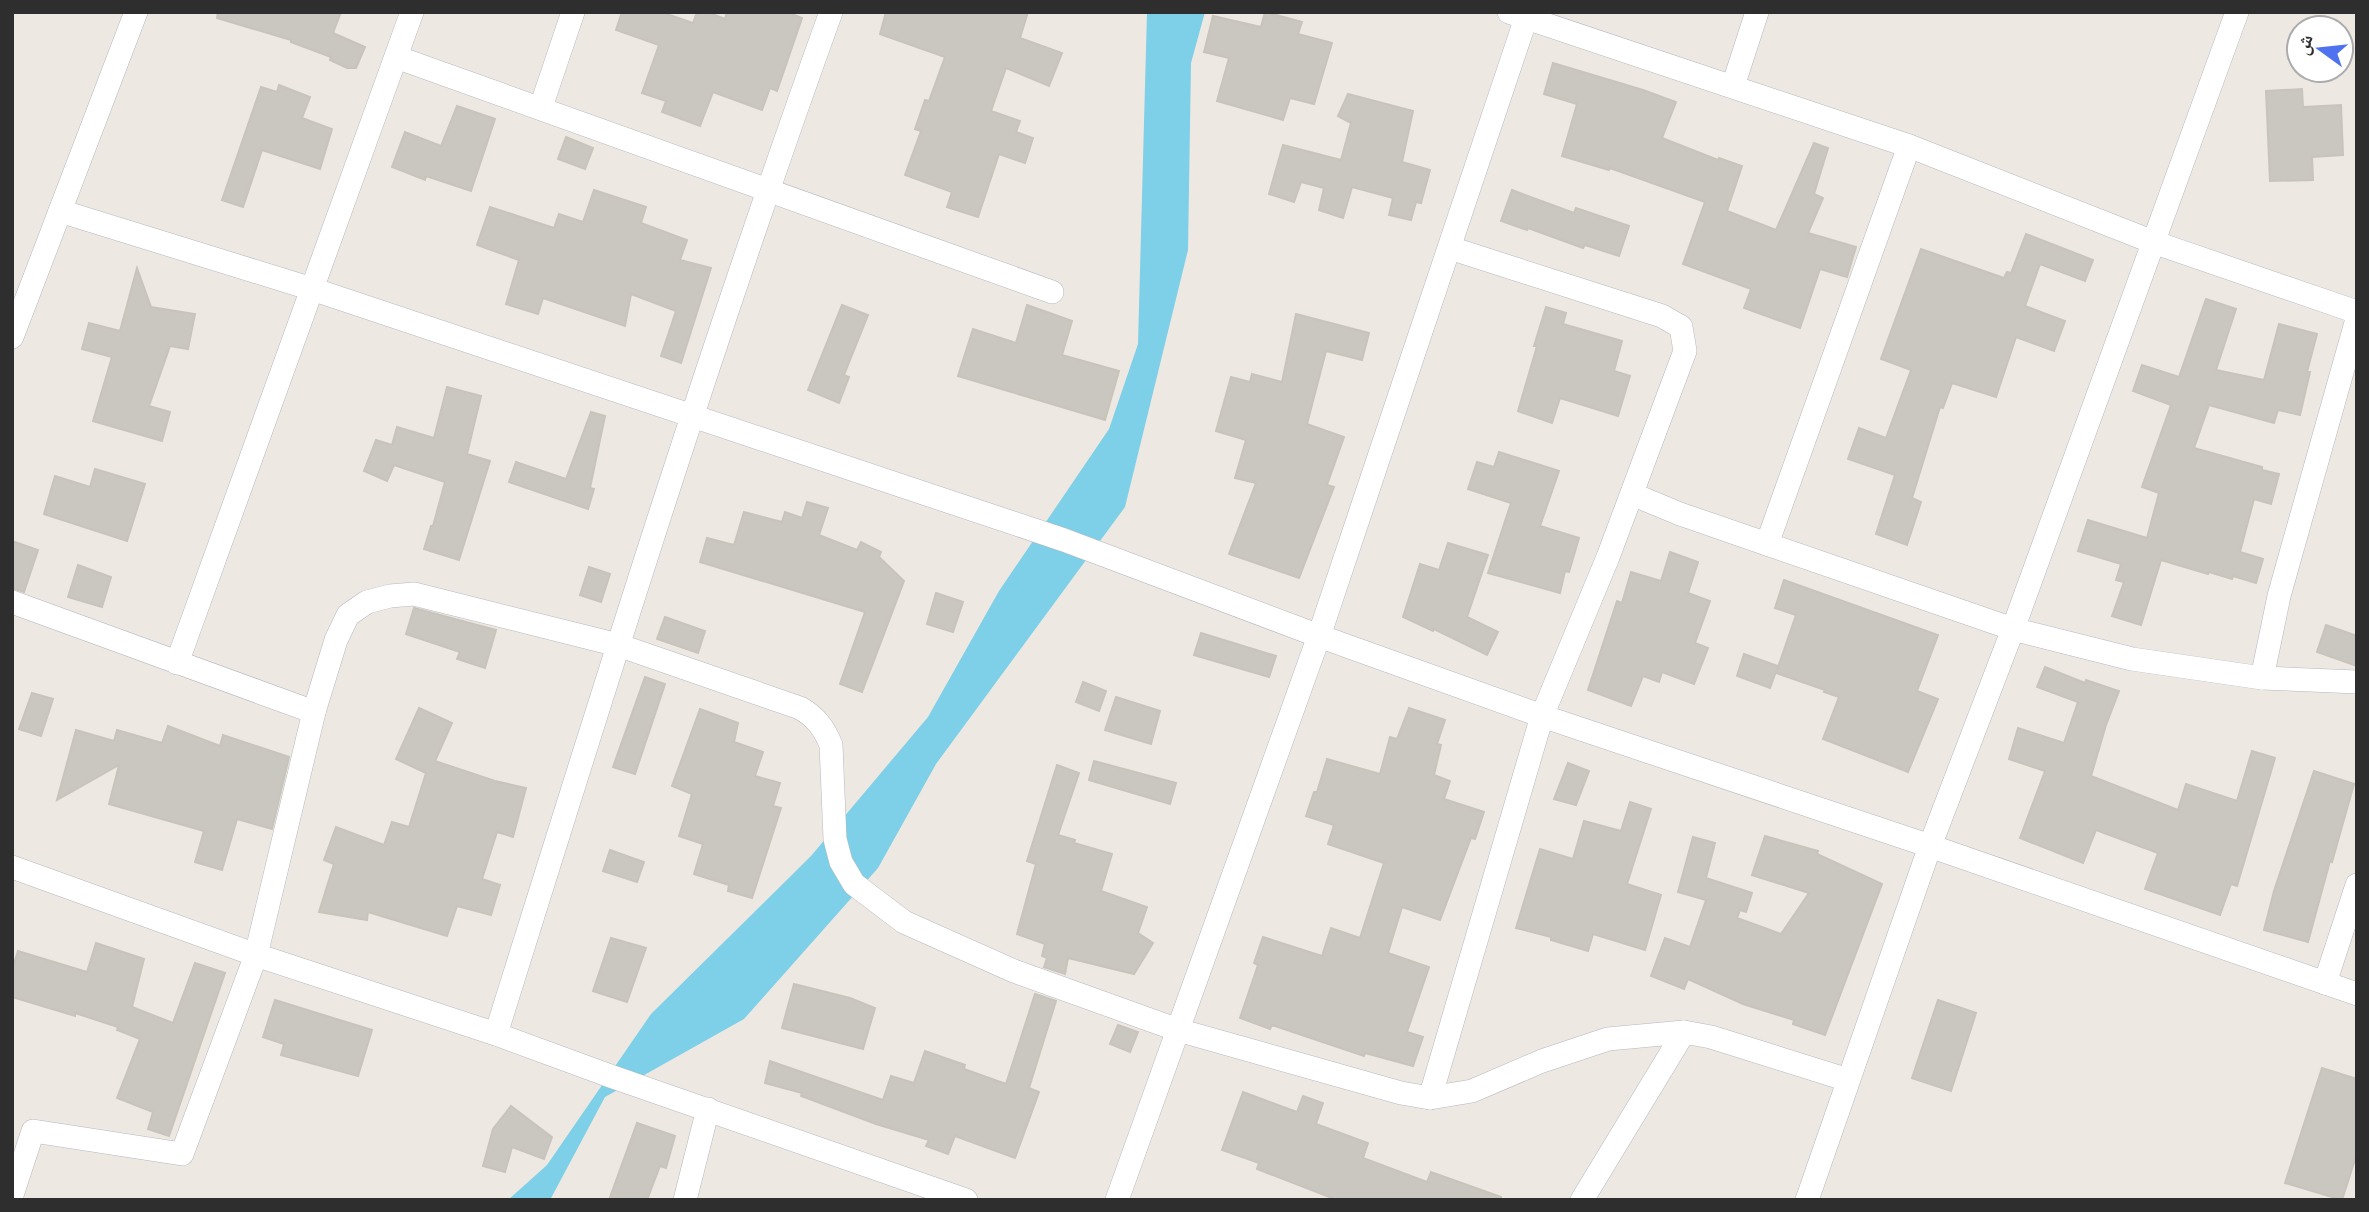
<svg xmlns="http://www.w3.org/2000/svg" width="2369" height="1212" font-family="'Archivo Narrow','Noto Naskh Arabic',sans-serif">
	<rect width="100%" height="100%" fill="#eee8e2"/>
	<!-- water -->
	<path fill="#7dd0e7" d="M1147 12H1205L1191 63 1188 250 1125 507 936 764 878 868 744 1019 605 1097 550 1200H508L547 1165 651 1014 811 856 928 717 999 591 1109 429 1138 344Z"/>
	<!-- building -->
	<g fill="#cac6c0" stroke="#c9c4bb" stroke-width="2">
		<path d="M218 12H341L333 33 365 47 356 68H347L330 60 331 57 291 42V40L217 18Z"/>
		<path d="M622 12H661L693 23 697 12H707L725 19 727 12H787L802 18 777 91 770 88 762 110 713 92 700 126 662 112 666 101 642 93 659 45 616 30Z"/>
		<path d="M886 12H1028L1020 38 1062 53 1049 86 1006 68 991 111 1020 121 1016 132 1033 138 1025 163 999 154 978 217 947 207 952 192 905 175 921 131 915 129 925 100 929 101 945 57 880 34Z"/>
		<path d="M1265 12 1302 22 1298 34 1332 43 1314 104 1290 98 1283 120 1217 101 1229 58 1204 52 1213 16 1261 27Z"/>
		<path d="M1553 63 1643 90 1676 102 1662 138 1718 160 1719 158 1742 166 1727 211 1776 230 1814 143 1828 148 1814 194 1823 198 1808 233 1856 247 1847 277 1820 269 1800 328 1744 308 1751 289 1683 264 1705 202 1610 168 1609 170 1562 156 1577 104 1544 94Z"/>
		<path d="M279 85 310 97 302 118 332 129 320 169 262 150 243 207 222 200 261 87 277 92Z"/>
		<path d="M2302 89 2303 107 2341 105 2343 155 2312 157 2313 180 2270 181 2266 91Z"/>
		<path d="M1348 94 1413 111 1402 162 1430 170 1421 203 1416 202 1411 220 1389 215 1393 198 1352 187 1343 218 1319 210 1324 188 1301 182 1294 202 1269 194 1283 145 1341 160 1351 123 1338 116Z"/>
		<path d="M457 106 495 119 471 191 426 176 425 180 392 167 405 132 441 146Z"/>
		<path d="M566 137 593 148 585 169 558 159Z"/>
		<path d="M594 190 646 207 641 223 687 240 680 260 711 268 681 363 661 356 676 311 631 294 625 326 543 298 538 314 506 304 519 260 477 245 490 207 554 228 559 214 583 222Z"/>
		<path d="M1512 190 1574 213 1576 208 1629 226 1619 256 1585 245 1583 248 1528 228 1527 230 1501 221Z"/>
		<path d="M2026 234 2093 260 2085 281 2040 264 2025 306 2065 321 2054 351 2016 337 1996 397 1952 383 1943 408 1940 407 1912 498 1921 502 1907 545 1876 534 1895 475 1848 459 1859 428 1886 438 1911 370 1881 359 1921 249 2004 278 2007 272 2011 273Z"/>
		<path d="M137 268 151 307 195 314 188 349 170 346 149 406 170 412 162 441 93 421 112 357 82 349 89 323 120 331Z"/>
		<path d="M2206 299 2236 309 2216 370 2264 380 2279 324 2317 334 2307 372H2310L2300 415 2278 410 2274 423 2209 405 2194 448 2262 467V470L2279 474 2271 504 2254 499 2240 552 2263 559 2256 583 2233 576 2232 579 2209 572 2208 574 2161 560 2141 625 2112 616 2124 582 2116 580 2121 564 2078 551 2088 520 2147 538 2159 493 2142 487 2171 405 2133 391 2142 365 2179 377Z"/>
		<path d="M842 305 868 315 844 375 849 377 839 403 808 390Z"/>
		<path d="M1027 305 1072 321 1062 355 1119 371 1105 420 958 376 973 329 1016 343Z"/>
		<path d="M1546 307 1566 313 1563 324 1622 341 1614 371 1630 376 1618 416 1560 398 1552 423 1518 411 1537 346H1534Z"/>
		<path d="M1296 314 1369 333 1362 360 1326 351 1307 424 1344 437 1327 485 1334 487 1299 578 1229 554 1256 483 1235 478 1246 440 1216 431 1231 377 1250 382 1252 374 1282 382Z"/>
		<path d="M447 387 481 396 467 454 490 461 459 560 424 549 431 526H433L445 482 394 465 387 481 364 471 376 440 392 445 397 427 434 438Z"/>
		<path d="M591 412 605 416 590 488 594 489 588 509 509 482 516 462 566 479Z"/>
		<path d="M1499 452 1559 471 1540 526 1579 538 1569 572 1565 571 1560 593 1488 573 1511 503 1468 489 1477 462 1494 467Z"/>
		<path d="M95 469 145 484 127 541 44 514 55 476 90 487Z"/>
		<path d="M807 502 828 508 819 535 857 550 861 542 881 552 879 557 904 581 862 692 840 684 865 612 700 562 707 538 734 545 744 512 782 522 785 512 802 518Z"/>
		<path d="M12 541 38 550 24 592 12 588Z"/>
		<path d="M1448 543 1488 555 1467 617 1498 632 1487 655 1434 629 1433 631 1403 617 1420 564 1439 570Z"/>
		<path d="M1670 552 1698 562 1688 593 1710 601 1695 643 1708 648 1694 684 1662 672 1659 682 1643 676 1631 706 1588 690 1617 601 1622 603 1631 572 1661 581Z"/>
		<path d="M78 565 111 577 102 607 68 597Z"/>
		<path d="M589 567 610 574 601 602 580 595Z"/>
		<path d="M1784 580 1938 635 1917 691 1938 699 1908 772 1823 739 1839 697 1824 692 1825 690 1776 673 1796 615 1775 608Z"/>
		<path d="M936 593 963 602 953 632 927 624Z"/>
		<path d="M414 608 496 630 485 668 457 659 460 652 406 634Z"/>
		<path d="M665 617 705 631 698 653 657 639Z"/>
		<path d="M2326 625 2357 636V666L2317 652Z"/>
		<path d="M1201 633 1276 656 1269 677 1194 655Z"/>
		<path d="M1744 654 1778 666 1770 688 1737 676Z"/>
		<path d="M2045 667 2085 683 2086 680 2119 691 2106 725 2091 776 2178 810 2186 784 2237 801 2252 751 2275 758 2237 886 2231 884 2220 915 2145 889 2158 853 2096 830 2083 863 2020 838 2045 771 2009 759 2018 728 2064 743 2078 702 2037 687Z"/>
		<path d="M645 677 665 684 635 774 613 767Z"/>
		<path d="M1083 682 1106 691 1099 711 1076 702Z"/>
		<path d="M32 693 53 699 41 736 19 729Z"/>
		<path d="M1116 697 1160 711 1151 744 1105 730Z"/>
		<path d="M419 708 452 723 435 761 495 781 526 788 513 837 497 832 482 879 500 885 491 915 457 906 447 936 368 912 367 920 319 912 334 864 324 860 336 827 384 845 392 822 409 827 426 773 396 759Z"/>
		<path d="M1409 708 1445 720 1437 744 1441 745 1434 775 1450 781 1444 799 1484 812 1475 839 1471 838 1440 920 1402 907 1388 953 1429 967 1407 1032 1423 1037 1413 1066 1365 1053 1364 1056 1272 1025 1270 1029 1240 1018 1258 965 1254 963 1263 937 1322 956 1331 928 1360 938 1384 863 1328 844 1334 825 1306 816 1314 792H1317L1327 759 1380 774 1390 737 1397 739Z"/>
		<path d="M700 709 738 723 734 742 763 752 755 776 780 783 773 806 781 808 752 898 728 891 729 885 694 874 703 844 679 836 692 794 672 786Z"/>
		<path d="M168 726 220 746 223 735 289 757 272 829 237 819 222 870 195 862 204 831 109 804 119 765 57 800 76 730 114 741 117 730 162 743Z"/>
		<path d="M1094 761 1176 783 1170 804 1089 780Z"/>
		<path d="M1568 763 1589 771 1576 805 1554 799Z"/>
		<path d="M1057 765 1079 773 1058 835 1075 840 1074 843 1112 854 1101 891 1147 907 1138 933 1153 943 1134 974 1068 958 1065 974 1044 967 1047 958 1042 956 1045 944 1017 934 1036 864 1027 861Z"/>
		<path d="M2314 771 2354 784 2332 862 2330 861 2308 942 2264 930 2274 891Z"/>
		<path d="M1630 802 1651 809 1627 884 1661 895 1645 950 1593 934 1588 951 1551 940V937L1516 928 1540 849 1573 859 1584 821 1621 831Z"/>
		<path d="M1765 836 1818 851 1817 854 1882 884 1825 1035 1793 1024 1794 1020 1743 1004 1688 979 1684 989 1651 976 1665 938 1690 947 1706 900 1678 892 1693 837 1715 843 1706 878 1752 893 1746 912 1740 910 1737 918 1781 934 1809 893 1752 875Z"/>
		<path d="M610 850 644 862 637 882 603 871Z"/>
		<path d="M611 938 646 948 627 1002 593 991Z"/>
		<path d="M96 943 144 959 132 1007 173 1023 195 963 225 973 169 1136 148 1129 153 1112 117 1098 140 1039 117 1030 118 1027 75 1013V1016L12 997V970L18 951 87 972Z"/>
		<path d="M794 984 850 998 875 1008 863 1049 782 1028Z"/>
		<path d="M1035 994 1056 1001 1029 1088 1039 1092 1015 1158 955 1136 948 1154 926 1146 929 1140 876 1124 801 1096 802 1093 765 1083 770 1061 883 1100 891 1076 914 1083 925 1051 965 1065 964 1069 1006 1084Z"/>
		<path d="M275 1000 372 1030 358 1076 281 1055 284 1044 263 1037Z"/>
		<path d="M1938 1000 1976 1013 1951 1091 1912 1078Z"/>
		<path d="M1118 1025 1138 1032 1130 1052 1110 1044Z"/>
		<path d="M2322 1068 2357 1079V1153L2342 1200 2285 1183Z"/>
		<path d="M1243 1092 1297 1112 1303 1096 1323 1103 1316 1124 1368 1143 1363 1158 1427 1182 1431 1172 1501 1197V1200H1337L1257 1169 1259 1163 1222 1150Z"/>
		<path d="M511 1106 552 1137 544 1159 512 1147 505 1172 483 1166 493 1129Z"/>
		<path d="M637 1123 675 1136 666 1168 660 1166 647 1200H609Z"/>
	</g>
	<g fill="none" stroke-linecap="round" stroke-linejoin="round">
		<!-- street casing -->
		<g stroke="#b5b8c0" stroke-width="24">
			<g id="street">
				<path d="M1509 12 1909 146 2153 242 2357 312"/>
				<path d="M396 57 1052 292"/>
				<path d="M1733 86 1757 12"/>
				<path d="M541 107 573 12"/>
				<path d="M60 211 312 289 1064 540 1319 636 1542 716 1930 846 2357 994"/>
				<path d="M12 337 136 12"/>
				<path d="M1632 494 1680 514 2013 629 2132 659 2262 678 2357 682"/>
				<path d="M1767 544 1909 146"/>
				<path d="M12 602 314 712"/>
				<path d="M177 663 412 12"/>
				<path d="M2262 678 2279 596 2357 319"/>
				<path d="M12 867 256 955 496 1034 613 1077 966 1200"/>
				<path d="M2325 983 2357 885"/>
				<path d="M496 1034C603 692 709 350 831 12"/>
				<path d="M1430 1098 1542 716 1608 557 1685 351 1681 327 1662 316 1450 248"/>
				<path d="M12 1195 33 1131 182 1154 256 955 314 712 336 640 348 615 367 602 390 596 414 594 618 645 800 708C816 717 824 728 831 745L835 839 841 862 854 884 904 922 1014 971 1178 1030 1401 1093 1430 1098 1472 1091 1542 1061 1608 1039 1684 1032 1711 1037 1848 1080"/>
				<path d="M685 1200 708 1109"/>
				<path d="M1117 1200 1319 636 1528 12"/>
				<path d="M1582 1200 1684 1032"/>
				<path d="M1807 1200 1930 846 2013 629 2237 12"/>
			</g>
		</g>
		<!-- street -->
		<use href="#street" stroke="#fff" stroke-width="23"/>
	</g>
	<!-- border -->
	<rect width="2369" height="1212" fill="none" stroke="#2e2e2e" stroke-width="28"/>
	<!-- north arrow -->
	<g transform="translate(2320 49) rotate(285)"><circle r="33" fill="#ffffff" stroke="#ababab" stroke-width="2"/>
	<path d="M0-5L12 26L0 18L-12 26Z" fill="#4f73ee"/>
	<text y="-10" font-size="19" font-weight="bold" text-anchor="middle" fill="#2e2e2e">ش</text>
	</g>
</svg>
